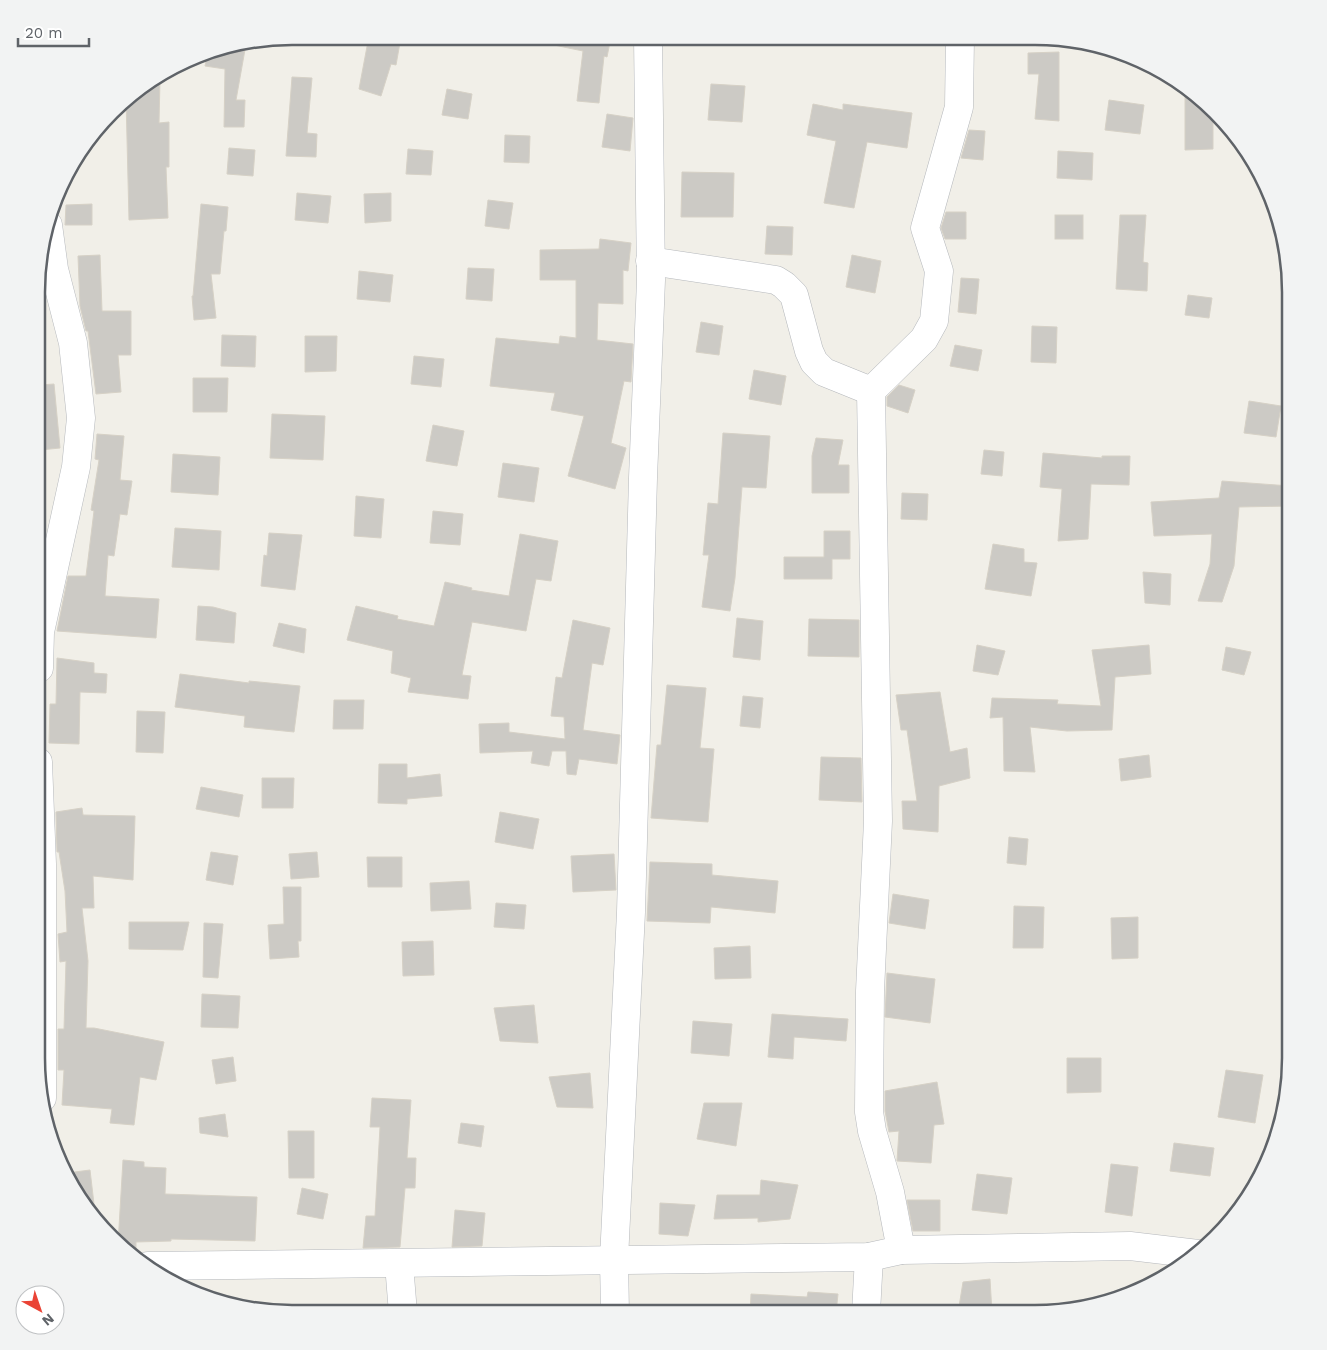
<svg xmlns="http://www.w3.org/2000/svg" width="1327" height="1350" font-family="'Work Sans',sans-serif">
	<rect width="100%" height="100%" fill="#f1efe8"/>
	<!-- building -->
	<g fill="#cccac5" stroke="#d6d1c6">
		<path d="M369 36 401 37 396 65 391 64 381 96 359 89Z"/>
		<path d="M555 37H611L607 57 604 56 599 103 577 101 583 51 554 45Z"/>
		<path d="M246 44 236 100H245L244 127H224L225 69 205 66 208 51Z"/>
		<path d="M1059 52V121L1035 119 1039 74H1028V53Z"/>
		<path d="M292 77 312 78 307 133 317 134 316 157 286 156Z"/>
		<path d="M160 79 159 123 169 122V167H166L168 218 129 220 126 98Z"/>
		<path d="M711 84 745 86 742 122 708 120Z"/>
		<path d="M447 89 472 94 468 119 442 115Z"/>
		<path d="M1185 90 1213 115V149L1185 150Z"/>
		<path d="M1109 100 1144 105 1140 134 1105 130Z"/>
		<path d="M813 104 843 110V104L912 113 907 148 867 142 854 208 824 203 836 141 807 135Z"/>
		<path d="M607 114 633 118 630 151 602 147Z"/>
		<path d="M969 130 985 131 983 160 961 158Z"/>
		<path d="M505 135 530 136 529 163 504 162Z"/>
		<path d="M229 148 255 150 253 176 227 174Z"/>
		<path d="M408 149 433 151 431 175 406 174Z"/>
		<path d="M1058 151 1093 153 1092 180 1057 178Z"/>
		<path d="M682 172 734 173 733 217H681Z"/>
		<path d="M297 193 331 196 328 223 295 220Z"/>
		<path d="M391 193V221L365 223 364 194Z"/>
		<path d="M488 200 513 203 509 229 485 226Z"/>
		<path d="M92 204V225H65L66 205Z"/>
		<path d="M201 204 228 207 226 231H224L220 274H211L216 318 194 320 192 296H193Z"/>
		<path d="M946 212H966V239H945L941 228Z"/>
		<rect x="1055" y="215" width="28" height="24"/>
		<path d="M1120 215H1146L1143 262 1148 263 1147 291 1116 289Z"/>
		<path d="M767 226 793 227 792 255 765 254Z"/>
		<path d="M600 239 631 243 628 271 623 270V304L598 303 597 340 633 344 631 382 624 381 611 443 626 448 615 489 568 476 584 416 551 410 555 393 490 386 496 338 559 344 560 336 576 338V280H540V250L599 249Z"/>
		<path d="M100 255 102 311H131V355H118L121 392 96 394 88 331H86L80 306 78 256Z"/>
		<path d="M852 255 881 261 875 293 846 287Z"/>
		<path d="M468 268 494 269 492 301 466 299Z"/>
		<path d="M359 271 393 275 390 302 357 299Z"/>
		<path d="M961 278 979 279 976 314 958 312Z"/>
		<path d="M1188 295 1212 298 1209 318 1185 315Z"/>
		<path d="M701 322 723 326 719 355 696 352Z"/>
		<path d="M1032 326 1057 327 1056 363 1031 362Z"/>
		<path d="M222 335 256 336 255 367 221 366Z"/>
		<path d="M305 336H337L336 371 305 372Z"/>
		<path d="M955 345 982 350 978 371 950 366Z"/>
		<path d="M414 356 444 359 441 387 411 384Z"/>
		<path d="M754 370 786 376 781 405 749 399Z"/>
		<path d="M193 378H228L227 412H193Z"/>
		<path d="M54 384 60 448 40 450V385Z"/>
		<path d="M899 385 915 390 908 413 887 406V397Z"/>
		<path d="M1249 401 1281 406 1276 437 1244 433Z"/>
		<path d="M272 414 325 416 323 460 270 458Z"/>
		<path d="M433 425 464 431 457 466 426 461Z"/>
		<path d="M723 433 770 436 766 488 742 487 735 578 730 611 702 607 709 555H703L708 503 718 504Z"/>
		<path d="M97 434 124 436 120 480 132 481 127 515 120 514 114 556 108 555 105 596 159 599 156 638 57 631 68 576H86L94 511 91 510 99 460 95 459Z"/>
		<path d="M816 438 843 440 838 465H849V493H812V456Z"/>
		<path d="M984 450 1004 452 1002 476 981 474Z"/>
		<path d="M1043 453 1102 458V456H1130L1129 485 1091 484 1088 539 1058 541 1062 489 1040 487Z"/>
		<path d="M173 454 220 457 218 495 171 492Z"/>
		<path d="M503 463 539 468 534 502 498 497Z"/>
		<path d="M1222 481 1290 486V506L1239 507 1234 566 1222 602 1198 601 1210 564 1212 534 1154 536 1151 502 1219 498Z"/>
		<path d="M902 493 928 494 927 520 901 519Z"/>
		<path d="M356 496 384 499 381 538 354 536Z"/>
		<path d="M433 511 463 514 460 545 430 543Z"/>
		<path d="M175 528 221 531 219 570 172 567Z"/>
		<path d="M824 531H850V559H832V579H784V557H824Z"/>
		<path d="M269 533 302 535 295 590 261 586 264 555 267 556Z"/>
		<path d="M520 534 558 541 551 581 536 579 526 631 472 622 462 675 471 676 468 699 408 692 411 678 391 673 393 651 347 640 356 606 398 616 397 619 434 626 445 582 472 588 471 590 509 596Z"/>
		<path d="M993 544 1024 549V562L1037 563 1031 596 985 589Z"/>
		<path d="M1143 572 1171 574 1170 605 1145 603Z"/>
		<path d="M198 606 213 607 236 613 234 643 196 640Z"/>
		<path d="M737 618 763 621 760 660 733 657Z"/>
		<path d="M809 619 859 620V657L808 656Z"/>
		<path d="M573 620 610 628 603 665 592 663 583 730 620 735 617 764 579 759 576 775 567 774 566 751H552L549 766 531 763 533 751 480 753 479 724 509 723V732L565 739 564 717 551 716 556 677 562 678Z"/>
		<path d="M279 623 306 629 304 653 273 646Z"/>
		<path d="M977 645 1005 651 998 675 973 671Z"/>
		<path d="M1149 645 1151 674 1115 677 1112 730 1067 731 1030 727 1035 772 1004 771 1003 717 990 718 992 698 1058 700 1057 704 1101 706 1092 650Z"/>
		<path d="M1226 647 1251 652 1244 675 1222 670Z"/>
		<path d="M57 658 94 663V673L107 674 106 693 80 692 79 744 49 743 50 704H56Z"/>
		<path d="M180 674 249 683V681L300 686 294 732 244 727 245 716 175 707Z"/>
		<path d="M667 685 706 688 700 748 714 749 708 822 651 818 657 745H661Z"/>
		<path d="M940 692 950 752 967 748 970 778 939 786 938 832 903 829 902 801H917L907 730H901L896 695Z"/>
		<path d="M743 696 763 698 760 728 740 726Z"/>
		<path d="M334 700H364L363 729H333Z"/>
		<path d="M137 711 165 712 163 753 136 752Z"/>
		<path d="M1149 755 1151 777 1121 781 1119 759Z"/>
		<path d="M821 757 861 758 862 802 819 800Z"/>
		<path d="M379 764H407V778L440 774 442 796 407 799V804L378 803Z"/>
		<path d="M262 778H294L293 808H262Z"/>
		<path d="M201 787 243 795 239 817 196 809Z"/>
		<path d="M82 808 83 815 135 816 133 880 93 876 94 908H82L88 961 86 1028H94L164 1042 156 1080 140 1077 134 1125 110 1123 112 1109 62 1105 64 1070H58V1029H64L66 961 60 962 58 934 67 932 65 891 59 852H57L56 812Z"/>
		<path d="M500 812 539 819 533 849 495 842Z"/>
		<path d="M1009 837 1028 839 1026 865 1007 863Z"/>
		<path d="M211 852 238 856 233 885 206 880Z"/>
		<path d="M317 852 319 877 291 879 289 854Z"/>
		<path d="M614 854 616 890 573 892 571 856Z"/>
		<path d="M367 857H402V887H368Z"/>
		<path d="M650 862 712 864V875L778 881 775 913 711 907 710 923 647 921Z"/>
		<path d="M469 881 471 909 431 911 430 883Z"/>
		<path d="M283 887H301V941H298L299 957 270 959 268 925 284 924Z"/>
		<path d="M893 894 929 900 925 929 889 923Z"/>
		<path d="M496 903 526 905 524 929 494 927Z"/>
		<path d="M1014 906 1044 907 1043 948H1013Z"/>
		<path d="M1138 917V958L1112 959 1111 918Z"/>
		<path d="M129 922H189L183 950 129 949Z"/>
		<path d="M204 923 223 924 218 978 203 977Z"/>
		<path d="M433 941 434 975 403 976 402 942Z"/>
		<path d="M750 946 751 978 715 979 714 948Z"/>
		<path d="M887 973 935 979 930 1023 885 1017Z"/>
		<path d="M202 994 240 996 238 1028 201 1027Z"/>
		<path d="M534 1005 538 1043 500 1041 494 1008Z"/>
		<path d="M772 1014 848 1019 846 1041 794 1037 793 1059 768 1057Z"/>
		<path d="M693 1021 732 1024 729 1056 691 1053Z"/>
		<path d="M233 1057 236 1081 216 1084 212 1060Z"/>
		<path d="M1067 1058H1101V1092L1067 1093Z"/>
		<path d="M1226 1070 1263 1075 1255 1123 1218 1117Z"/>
		<path d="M590 1073 593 1108 557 1107 549 1077Z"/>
		<path d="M937 1082 944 1124 934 1125 931 1163 897 1161 899 1131 889 1132 885 1111V1091Z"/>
		<path d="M372 1098 411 1100 407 1158H416L415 1188H405L400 1247 363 1248 366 1216H375L380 1127H370Z"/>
		<path d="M704 1103H742L736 1146 697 1139Z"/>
		<path d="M225 1114 228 1137 200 1133 199 1118Z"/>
		<path d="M461 1123 484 1126 481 1147 458 1143Z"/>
		<path d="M288 1131H314V1178H289Z"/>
		<path d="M1174 1143 1214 1148 1210 1176 1170 1171Z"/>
		<path d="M123 1160 144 1162V1167L166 1168 165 1194 257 1197 255 1241 171 1239V1241L136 1242V1248L122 1249 118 1244Z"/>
		<path d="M1111 1164 1138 1167 1132 1216 1105 1212Z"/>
		<path d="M90 1170 96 1221 89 1213 67 1173Z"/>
		<path d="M977 1174 1012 1178 1007 1214 972 1210Z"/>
		<path d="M761 1180 798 1185 790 1219 758 1222V1218L714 1219 717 1195H760Z"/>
		<path d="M302 1188 328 1194 323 1219 297 1214Z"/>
		<path d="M907 1200H940V1231H913Z"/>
		<path d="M660 1203 695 1205 688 1236 659 1234Z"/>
		<path d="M455 1210 485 1213 482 1246 452 1247Z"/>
		<path d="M990 1279 992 1313H958L963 1282Z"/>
		<path d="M808 1292 838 1294 836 1313H750L751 1294 807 1297Z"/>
	</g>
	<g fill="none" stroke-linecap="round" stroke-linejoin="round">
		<!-- minor casing -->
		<g stroke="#b5b8bc" stroke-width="29">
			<g id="minor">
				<path d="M650 261 776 280 784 285 794 295 809 351 814 362 824 372 871 391"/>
				<path d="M39 668 40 632 76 467 81 418 73 343 54 269 48 225"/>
				<path d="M38 762 42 864V1098"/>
				<path d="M901 1250 890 1192 872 1131 869 1112 870 991 878 821 871 391 924 339 934 321 939 271 925 228 959 107 960 38"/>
				<path d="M399 1264 403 1313"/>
				<path d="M148 1266C388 1264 629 1259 869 1257L901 1250 1130 1246 1198 1254"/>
				<path d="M615 1313 614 1259 631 912 643 478 651 280 648 37"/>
				<path d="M866 1313 869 1257"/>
			</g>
		</g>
		<!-- minor -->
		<use href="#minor" stroke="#fff" stroke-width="28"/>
	</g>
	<!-- crop -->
	<path d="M0 0H1327V1350H0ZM292 45H1035A247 247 0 0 1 1282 292V1058A247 247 0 0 1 1035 1305H292A247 247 0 0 1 45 1058V292A247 247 0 0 1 292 45Z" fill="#f2f3f3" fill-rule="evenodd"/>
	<path fill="none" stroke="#5f6368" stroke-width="2.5" d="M292 45H1035A247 247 0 0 1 1282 292V1058A247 247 0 0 1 1035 1305H292A247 247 0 0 1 45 1058V292A247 247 0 0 1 292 45Z"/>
	<!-- north arrow -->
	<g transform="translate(40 1310) rotate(140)"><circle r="24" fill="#ffffff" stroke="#bfc1c3"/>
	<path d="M0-4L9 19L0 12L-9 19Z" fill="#ea4335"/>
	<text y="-8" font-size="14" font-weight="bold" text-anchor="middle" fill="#5f6368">N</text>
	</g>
	<!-- scale -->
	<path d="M18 38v8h71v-8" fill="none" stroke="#5f6368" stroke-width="2.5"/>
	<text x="25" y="38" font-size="15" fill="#5f6368" stroke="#ffffff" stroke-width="4" paint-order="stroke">20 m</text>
</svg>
